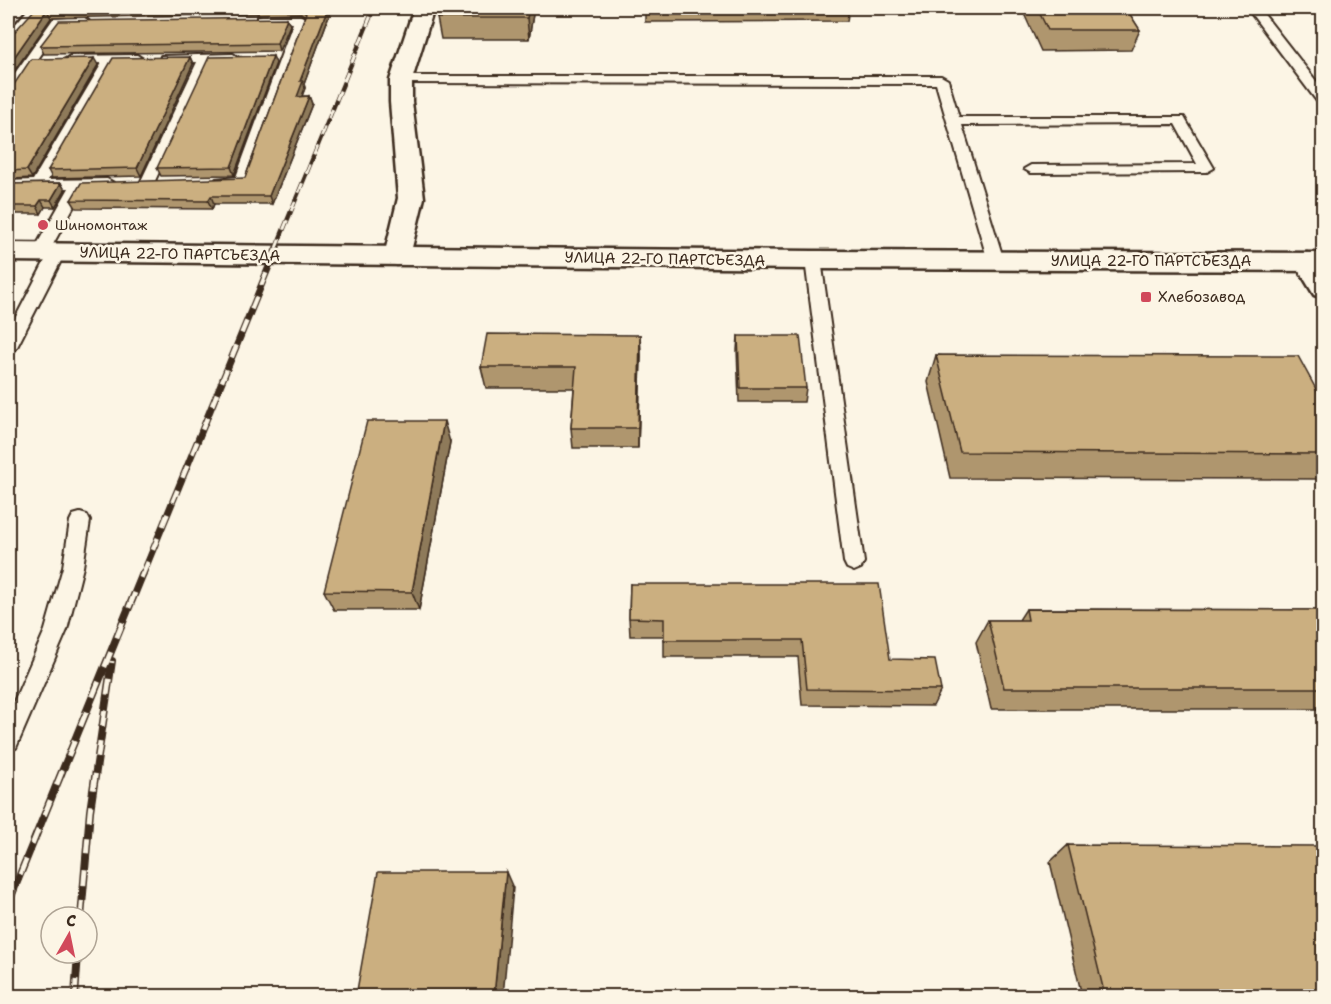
<svg xmlns="http://www.w3.org/2000/svg" width="1331" height="1004" font-family="'Shantell Sans',sans-serif">
	<rect width="100%" height="100%" fill="#fcf5e5"/>
	<filter id="ink" filterUnits="userSpaceOnUse"><feTurbulence type="fractalNoise" baseFrequency=".0167" numOctaves="2"/><feDisplacementMap in="SourceGraphic" scale="12" xChannelSelector="R" yChannelSelector="G"/><feConvolveMatrix kernelMatrix="1 2 1 2 8 2 1 2 1" color-interpolation-filters="sRGB"/></filter>
	<g filter="url(#ink)">
		<g fill="none" stroke-linecap="round" stroke-linejoin="round">
			<!-- service casing -->
			<g stroke="#3b2a1e" stroke-width="4">
				<g id="service">
					<path d="M1247 8H1259L1324 91V105L1319 104Z"/>
					<path d="M262 15H300L306 19 249 181 242 185H216L214 182 216 179 236 177 293 23 258 22V16Z"/>
					<path d="M83 17 89 21 87 24 61 26 13 95 8 96V83L53 19Z"/>
					<path d="M233 54 239 58 237 61 209 62 154 183 147 187 142 186 140 183 197 62 166 63 160 59 161 56Z"/>
					<path d="M137 55 143 59 142 62 115 63 48 180 107 179 114 183 107 187 84 188 46 257H34L32 253 69 188 8 189V181L33 180 102 63 70 64 64 60 70 56Z"/>
					<path d="M401 76H941L948 80 959 117H1184L1214 168 1207 172 1031 173 1024 169 1031 165 1197 164 1175 124 962 125 1004 261 996 266 988 261 936 84 396 83 394 80Z"/>
					<path d="M57 248 65 253 17 347 14 351 8 353V332L49 253Z"/>
					<path d="M813 255 821 260 864 562 861 568 854 571 847 568 844 562 805 260Z"/>
					<path d="M80 513 87 515 90 521 83 567 67 630 16 748 8 751V715L45 630 63 567 70 521 73 515Z"/>
				</g>
			</g>
			<!-- minor casing -->
			<g stroke="#3b2a1e" stroke-width="5">
				<g id="minor">
					<path d="M414 8H434L412 80V102L424 198 410 256 406 262 397 265 388 262 384 256 398 198 390 102V80Z"/>
					<path d="M1307 253 1316 256 1324 267V298L1314 295 1294 262 1298 256Z"/>
				</g>
			</g>
			<!-- tertiary casing -->
			<g stroke="#3b2a1e" stroke-width="5">
				<path id="tertiary" d="M8 8H26L15 21 8 23Z"/>
			</g>
			<!-- secondary casing -->
			<g stroke="#3b2a1e" stroke-width="5">
				<path id="secondary" d="M8 243 813 251 1324 253V271L813 269 8 261Z"/>
			</g>
			<!-- service -->
			<use href="#service" fill="#fcf5e5" fill-rule="evenodd"/>
			<!-- minor -->
			<use href="#minor" fill="#fcf5e5" fill-rule="evenodd"/>
			<!-- tertiary -->
			<use href="#tertiary" fill="#fcf5e5" fill-rule="evenodd"/>
			<!-- secondary -->
			<use href="#secondary" fill="#fcf5e5" fill-rule="evenodd"/>
			<!-- rail-far2 casing -->
			<g stroke="#3b2a1e" stroke-width="4.5">
				<path id="rail-far2" d="M276 248 374 8"/>
			</g>
			<!-- rail-far1 casing -->
			<g stroke="#3b2a1e" stroke-width="7">
				<path id="rail-far1" d="M143 574 277 247"/>
			</g>
			<!-- rail casing -->
			<g stroke="#3b2a1e" stroke-width="8">
				<g id="rail">
					<path d="M8 904 143 573"/>
					<path d="M81 917 90 811 112 661"/>
					<path d="M75 996 78 953"/>
				</g>
			</g>
			<!-- rail-far2 -->
			<use href="#rail-far2" stroke="#fcf5e5" stroke-width="3" stroke-dasharray="10" stroke-linecap="butt"/>
			<!-- rail-far1 -->
			<use href="#rail-far1" stroke="#fcf5e5" stroke-width="4.5" stroke-dasharray="13" stroke-linecap="butt"/>
			<!-- rail -->
			<use href="#rail" stroke="#fcf5e5" stroke-width="5" stroke-dasharray="16" stroke-linecap="butt"/>
		</g>
		<!-- wall -->
		<g fill="#af966e" stroke="#3b2a1e" stroke-width="1.5">
			<path d="M36 8H332L304 84 305 88 302 96H309L312 104 272 204H214L212 209 76 208 71 200 245 178 305 16 301 13 51 18Z"/>
			<path d="M534 8 529 39H441L437 18Z"/>
			<path d="M645 8H849L847 21 645 22Z"/>
			<path d="M1028 8H1126L1140 30 1131 50 1041 51 1025 16Z"/>
			<path d="M290 25 279 51 44 54 40 46Z"/>
			<path d="M190 57 193 64 141 176 52 178 48 170Z"/>
			<path d="M276 63 234 175 161 176 157 168Z"/>
			<path d="M98 65 32 178 14 179 12 175H8V101L9 99 8 98V89Z"/>
			<path d="M61 183 65 190 55 207H45L41 214H8V184Z"/>
			<path d="M640 335 641 356 638 448H573L571 428 574 388H486L481 367Z"/>
			<path d="M738 336 806 388 804 402H739L737 350Z"/>
			<path d="M936 355 1323 402V479L950 478 928 382Z"/>
			<path d="M450 442 419 610H334L324 591Z"/>
			<path d="M630 584 890 659 941 690 933 706 802 705 798 657H664V636H630L629 618Z"/>
			<path d="M1026 609 1323 610V709H991L976 642 988 620H1019Z"/>
			<path d="M1068 845 1323 996H1082L1050 862Z"/>
		</g>
		<!-- shaded-wall -->
		<g fill="#8e7a5a" stroke="#3b2a1e" stroke-width="1.5">
			<path d="M328 8H332L304 84 305 88 299 104 297 97 300 81Z"/>
			<path d="M529 8H534L529 39 527 18Z"/>
			<path d="M47 10 51 18 8 80V66Z"/>
			<path d="M287 18 290 25 279 51 277 43Z"/>
			<path d="M273 56 276 63 234 175 231 167Z"/>
			<path d="M190 57 193 64 141 176 137 168Z"/>
			<path d="M94 58 98 65 32 178 27 170Z"/>
			<path d="M309 96 312 104 272 204 269 196Z"/>
			<path d="M61 183 65 190 55 207 51 200Z"/>
			<path d="M211 196 214 204 212 209 208 201Z"/>
			<path d="M41 200 45 207 41 214 37 206Z"/>
			<path d="M640 335 641 356 638 448V428Z"/>
			<path d="M444 421 450 442 419 610 412 592Z"/>
			<path d="M506 872 513 888 503 996H494Z"/>
		</g>
		<!-- building -->
		<g fill="#cbaf80" stroke="#3b2a1e" stroke-width="1.5">
			<path d="M36 8H211L47 10 8 66V39Z"/>
			<path d="M301 8H328L300 81H303L297 97 309 96 269 196H211L208 201 71 200 81 183 245 178 306 13Z"/>
			<path d="M440 8H529L527 18H437Z"/>
			<path d="M1037 8H1126L1140 30H1048Z"/>
			<path d="M287 18 277 43 40 46 59 21Z"/>
			<path d="M273 56 231 167 157 168 209 57Z"/>
			<path d="M190 57 137 168 48 170 113 58Z"/>
			<path d="M94 58 27 170 9 171 12 168H8V101L14 91H8V89H11L31 59Z"/>
			<path d="M61 183 51 200H41L37 206H8V184Z"/>
			<path d="M487 334 640 335 638 428H571L576 367H481Z"/>
			<path d="M738 336H800L806 388H740Z"/>
			<path d="M936 355 1298 356 1323 402V454L960 452Z"/>
			<path d="M367 421H444L412 592 324 591Z"/>
			<path d="M630 584H879L890 659 935 660 941 690 807 689 802 640H664V619L629 618Z"/>
			<path d="M1026 609 1323 610V688H1004L988 620H1028Z"/>
			<path d="M1068 845 1323 846V996H1105Z"/>
			<path d="M378 872H506L494 996H356Z"/>
		</g>
	</g>
	<!-- markers -->
	<g fill="#d1495b" stroke="#fcf5e5" stroke-width="2">
		<circle cx="43" cy="225" r="6"/>
		<rect x="1140" y="291" width="12" height="12" rx="3"/>
	</g>
	<g text-anchor="middle" stroke-width="5" stroke-linejoin="round" paint-order="stroke">
		<!-- far-poi labels -->
		<g font-size="14" fill="#3b2a1e" stroke="#fcf5e5" text-anchor="start">
			<text x="55" y="230">Шиномонтаж</text>
		</g>
		<!-- street labels -->
		<g font-size="15" fill="#3b2a1e" stroke="#fcf5e5">
			<text transform="translate(180 254) rotate(1)" y="5">УЛИЦА 22-ГО ПАРТСЪЕЗДА</text>
			<text transform="translate(665 259) rotate(1)" y="5">УЛИЦА 22-ГО ПАРТСЪЕЗДА</text>
			<text x="1151" y="266">УЛИЦА 22-ГО ПАРТСЪЕЗДА</text>
		</g>
		<!-- poi labels -->
		<g font-size="15" fill="#3b2a1e" stroke="#fcf5e5" text-anchor="start">
			<text x="1158" y="302">Хлебозавод</text>
		</g>
	</g>
	<!-- margin -->
	<rect width="1331" height="1004" fill="none" stroke="#fcf5e5" stroke-width="30"/>
	<rect x="15" y="15" width="1301" height="974" fill="none" stroke="#3b2a1e" stroke-width="2" filter="url(#ink)"/>
	<!-- north arrow -->
	<g transform="translate(69 935) rotate(9)"><circle r="28" fill="#fcf5e5" stroke="#afa495" stroke-width="1.5"/>
	<path d="M0-4.5L10 22L0 15L-10 22Z" fill="#d1495b"/>
	<text y="-9" font-size="16" font-weight="bold" text-anchor="middle" fill="#3b2a1e">С</text>
	</g>
</svg>
